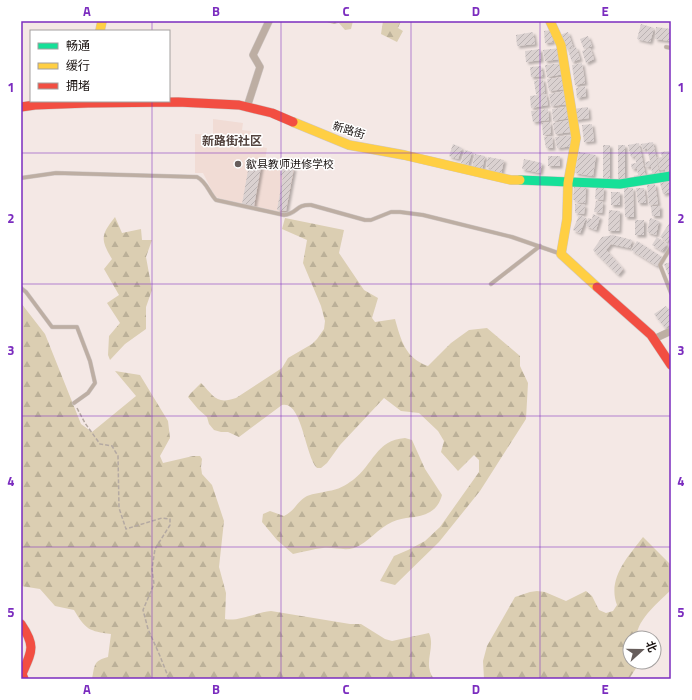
<svg xmlns="http://www.w3.org/2000/svg" width="692" height="700" font-family="'Titillium Web','Noto Sans SC',sans-serif">
	<defs>
		<pattern id="forest-firs" width="22" height="20" patternUnits="userSpaceOnUse"><rect width="22" height="20" fill="#dbceb2"/><path d="M5 1l3.5 6h-7zM16 11l3.5 6h-7z" fill="#bbb098"/></pattern>
		<pattern id="building-hatch" width="6" height="6" patternUnits="userSpaceOnUse"><rect width="6" height="6" fill="#dad1d0"/><path d="M-1 1l2-2M0 6l6-6M5 7l2-2" fill="none" stroke="#bab2b2"/></pattern>
		<filter id="shadow"><feDropShadow dx="2.5" dy="2.5" stdDeviation="1" flood-color="#0004"/></filter>
	</defs>
	<rect width="100%" height="100%" fill="#f4e8e5"/>
	<!-- built -->
	<path fill="#f1dcd5" d="M213 119 243 123 242 130 251 131 249 145 267 148 265 161 295 166 286 213 242 205 215 197 203 173H195V134L213 135Z"/>
	<!-- forest -->
	<g fill="url(#forest-firs)">
		<path d="M324 21H353L351 29 345 30 339 23 333 24Z"/>
		<path d="M383 21H401L398 28 403 31 397 42 381 34Z"/>
		<path d="M115 217 122 233 141 229 142 240H152L146 257 152 290 146 307V329L125 344 110 360 108 355 109 336 120 323 107 303 119 295 104 269 112 259C100 239 101 235 115 217Z"/>
		<path d="M285 218 344 230 339 253 364 290 378 298 372 318 375 322 395 319C401 340 405 358 428 366L451 343 469 330 487 328 520 356V366L528 383 526 419 480 491 439 542 395 585 380 581 394 556 408 550 425 541 440 527 479 472V460L474 455 458 471 441 452 444 441 438 431 419 413 401 411 384 398 340 445 327 463 321 468H317C305 456 302 400 282 405L239 437 228 432H221L214 430 209 424 207 417 198 409 188 397 190 394 201 383C214 396 216 405 236 398L282 368 288 358 312 344 317 339 324 329 325 321 321 306 303 263 307 240 282 229Z"/>
		<path d="M21 303 45 334 81 424 92 432 136 396 115 371 140 375 168 421 170 438 160 456 163 463 193 456H200L202 459 201 467 202 474 212 485 224 521 219 567 226 593 225 619C237 622 258 612 271 611L350 624H361L385 639 392 641 429 633C436 648 422 664 434 679H92C95 665 93 661 108 657L111 634C89 631 86 630 74 610L55 606 40 589 21 586Z"/>
		<path d="M405 438 412 440 425 469 442 495C440 502 437 508 430 512 418 519 404 516 392 522 378 528 368 543 354 548 344 551 334 547 323 548 313 549 303 552 293 554L277 540 262 522 263 514 270 511 284 516C295 511 297 501 307 496 314 493 321 493 328 491 338 490 346 485 353 480 373 465 376 440 405 438Z"/>
		<path d="M643 537 671 565V590C660 601 635 621 637 638H630V662H640L629 679H484L483 661 487 646 515 597 530 592 537 591 545 592 566 601 586 591 592 596 599 610 606 613 613 611 617 605C607 578 628 557 643 537Z"/>
	</g>
	<!-- building -->
	<g fill="url(#building-hatch)" filter="url(#shadow)">
		<path d="M641 24 654 28 650 42 637 39Z"/>
		<path d="M656 27 671 29V41L655 39Z"/>
		<path d="M551 30 553 42 545 43 544 31Z"/>
		<path d="M533 32 535 44 517 46 516 35Z"/>
		<path d="M568 32 573 47 567 49 560 35Z"/>
		<path d="M588 36 592 46 584 49 580 39Z"/>
		<path d="M576 47 580 59 572 62 568 50Z"/>
		<path d="M560 48 561 59 545 61 543 50Z"/>
		<path d="M590 48 594 59 586 63 582 51Z"/>
		<path d="M540 49 541 60 526 62 525 51Z"/>
		<path d="M562 63 564 74 547 77 545 65Z"/>
		<path d="M582 63 585 83 575 85 572 65Z"/>
		<path d="M541 66 543 76 531 77 530 67Z"/>
		<path d="M564 77 565 89 549 91 547 79Z"/>
		<path d="M543 79 545 93 536 94 534 81Z"/>
		<path d="M585 86 586 96 577 98 576 88Z"/>
		<path d="M566 91 568 104 551 106 549 94Z"/>
		<path d="M546 94 548 105 531 108 530 96Z"/>
		<path d="M568 107 569 118 553 121 552 109Z"/>
		<path d="M588 107 589 118 575 120 573 109Z"/>
		<path d="M548 109 549 120 533 122 531 111Z"/>
		<path d="M570 120 571 132 555 134 553 123Z"/>
		<path d="M550 122 551 134 543 135 542 123Z"/>
		<path d="M592 124 594 141 584 142 582 125Z"/>
		<path d="M572 135 573 146 557 148 555 137Z"/>
		<path d="M552 136 553 148H546L544 137Z"/>
		<path d="M653 142 660 176 648 178V174L652 173 651 166 646 167 645 162 650 161 647 148 643 150 641 144Z"/>
		<path d="M639 143 646 178 634 180V176L638 175 637 168 632 169 631 164 636 163 635 156 631 157 628 145Z"/>
		<path d="M453 144 462 148 458 159 449 156Z"/>
		<rect x="603" y="145" width="7" height="36"/>
		<rect x="618" y="145" width="7" height="36"/>
		<path d="M465 150 472 152 468 165 461 163Z"/>
		<path d="M669 151 671 161V173L666 174 665 169 660 170 657 158 662 157 661 152Z"/>
		<path d="M579 152 596 155 593 176 575 173Z"/>
		<path d="M475 154 485 156 482 170 472 167Z"/>
		<rect x="548" y="156" width="12" height="10"/>
		<path d="M488 157 504 160 501 174 490 171 491 168 486 167Z"/>
		<path d="M250 159 262 161 254 206 242 204Z"/>
		<path d="M524 159 542 163 540 173 522 169Z"/>
		<path d="M281 166 294 168 286 211 277 210 283 176 280 175Z"/>
		<path d="M669 181 671 192 663 194 660 183Z"/>
		<path d="M655 184 658 204 649 205 647 185Z"/>
		<path d="M574 186H586L585 203 576 202V200H573Z"/>
		<path d="M596 187 604 188 603 200 595 199Z"/>
		<path d="M624 188H633L634 217H625Z"/>
		<path d="M636 188H644L646 203H638Z"/>
		<rect x="611" y="192" width="9" height="13"/>
		<path d="M596 201 603 202 602 213 594 212Z"/>
		<path d="M575 204 585 205 584 214 575 213Z"/>
		<path d="M651 206H660V216H652Z"/>
		<path d="M609 210 620 211 619 231H608Z"/>
		<path d="M593 214 600 217 596 230 586 226 588 218 592 219Z"/>
		<path d="M579 215 586 218 580 233 573 230Z"/>
		<path d="M650 218 659 221 656 235 647 232Z"/>
		<rect x="635" y="220" width="9" height="15"/>
		<path d="M671 221V236L667 242 660 237Z"/>
		<path d="M613 235 632 240 630 248 611 244 606 250 623 269 618 275 593 250 602 237Z"/>
		<path d="M657 237 667 244 662 251 652 245Z"/>
		<path d="M637 241 662 257 657 266 631 250Z"/>
		<path d="M671 262V281L664 264Z"/>
		<path d="M666 306 671 313V324L665 328 654 314Z"/>
	</g>
	<g fill="none" stroke-linecap="round" stroke-linejoin="round">
		<!-- lane casing -->
		<g stroke="#cfc7c5" stroke-width="4.5">
			<g id="lane">
				<path d="M666 47 671 48"/>
				<path d="M21 178 56 173 197 177C207 182 209 193 216 200L284 215C297 214 296 204 311 205L365 220H371L391 212H400L423 215 512 237 561 254"/>
				<path d="M671 247 660 265 671 293"/>
				<path d="M491 284 540 246"/>
				<path d="M21 288 26 292 52 327H77L90 361 95 383 88 393 74 403"/>
			</g>
		</g>
		<!-- street casing -->
		<g stroke="#cfc7c5" stroke-width="8">
			<g id="street">
				<path d="M247 107 260 67 253 55 269 21"/>
				<path d="M654 339 671 331"/>
			</g>
		</g>
		<!-- fast casing -->
		<g stroke="#cfc7c5" stroke-width="10">
			<path id="fast" d="M520 180 620 184 671 176"/>
		</g>
		<!-- slow casing -->
		<g stroke="#cfc7c5" stroke-width="10">
			<g id="slow">
				<path d="M550 21 561 45 576 138 568 183 567 219 561 254 597 287"/>
				<path d="M100 31 102 21"/>
				<path d="M293 122 349 145 404 155 511 180H520"/>
			</g>
		</g>
		<!-- jam casing -->
		<g stroke="#cfc7c5" stroke-width="10">
			<g id="jam">
				<path d="M21 107 35 105 88 103 178 102 239 105 272 113 293 122"/>
				<path d="M597 287 651 335 671 365"/>
				<path d="M21 624C36 646 32 651 22 674L24 679"/>
			</g>
		</g>
		<!-- path -->
		<path stroke="#b4a9a2" stroke-width="1.5" stroke-dasharray="4 2" stroke-linecap="butt" d="M77 408 85 423 100 444 112 446 118 456 119 508 126 529 162 518 170 519V525L155 549 152 569 154 584 143 610 148 629 160 656 169 679"/>
		<!-- lane -->
		<use href="#lane" stroke="#bdaea3" stroke-width="3.5"/>
		<!-- street -->
		<use href="#street" stroke="#bdaea3" stroke-width="7"/>
		<!-- fast -->
		<use href="#fast" stroke="#16e098" stroke-width="9"/>
		<!-- slow -->
		<use href="#slow" stroke="#ffcf43" stroke-width="9"/>
		<!-- jam -->
		<use href="#jam" stroke="#f24e42" stroke-width="9"/>
	</g>
	<!-- grid -->
	<path fill="none" stroke="#7b2cbf" stroke-width="1" stroke-opacity="0.55" d="M152 21V31M281 21V679M411 21V679M540 21V679M152 101V679M21 153H671M21 284H671M21 416H671M21 547H671"/>
	<!-- markers -->
	<circle fill="#665d5b" stroke="#fff" stroke-width="1.5" cx="238" cy="164" r="4"/>
	<g text-anchor="middle" stroke-width="3" stroke-linejoin="round" paint-order="stroke">
		<!-- street labels -->
		<g font-size="11" fill="#191210" stroke="#fff">
			<text transform="translate(349 130) rotate(17)" y="4">新路街</text>
		</g>
		<!-- poi labels -->
		<g font-size="11" fill="#191210" stroke="#fff" text-anchor="start">
			<text x="246" y="168">歙县教师进修学校</text>
		</g>
		<!-- neighbourhood labels -->
		<g font-size="12" font-weight="bold" fill="#53433e" stroke="#fff">
			<text x="232" y="145">新路街社区</text>
		</g>
	</g>
	<!-- border -->
	<rect width="692" height="700" fill="none" stroke="#ffffff" stroke-width="44"/>
	<!-- legend -->
	<rect x="30" y="30" width="140" height="72" fill="#ffffff" stroke="#a3a09f"/>
	<rect x="38" y="43" width="20" height="6" fill="#16e098" stroke="#a3a09f"/>
	<text x="66" y="50" font-size="12" fill="#191210">畅通</text>
	<rect x="38" y="63" width="20" height="6" fill="#ffcf43" stroke="#a3a09f"/>
	<text x="66" y="70" font-size="12" fill="#191210">缓行</text>
	<rect x="38" y="83" width="20" height="6" fill="#f24e42" stroke="#a3a09f"/>
	<text x="66" y="90" font-size="12" fill="#191210">拥堵</text>
	<!-- north arrow -->
	<g transform="translate(642 650) rotate(69)"><circle r="19" fill="#ffffff" stroke="#a3a09f"/>
	<path d="M0-3L7 15L0 10L-7 15Z" fill="#665d5b"/>
	<text y="-6" font-size="11" font-weight="bold" text-anchor="middle" fill="#191210">北</text>
	</g>
	<rect x="22" y="22" width="648" height="656" fill="none" stroke="#7b2cbf" stroke-width="1.5"/>
	<g font-size="13" text-anchor="middle" font-weight="bold" fill="#7b2cbf">
		<text x="87" y="16">A</text>
		<text x="216" y="16">B</text>
		<text x="346" y="16">C</text>
		<text x="476" y="16">D</text>
		<text x="605" y="16">E</text>
		<text x="11" y="92">1</text>
		<text x="681" y="92">1</text>
		<text x="11" y="223">2</text>
		<text x="681" y="223">2</text>
		<text x="11" y="355">3</text>
		<text x="681" y="355">3</text>
		<text x="11" y="486">4</text>
		<text x="681" y="486">4</text>
		<text x="11" y="617">5</text>
		<text x="681" y="617">5</text>
		<text x="87" y="694">A</text>
		<text x="216" y="694">B</text>
		<text x="346" y="694">C</text>
		<text x="476" y="694">D</text>
		<text x="605" y="694">E</text>
	</g>
</svg>
